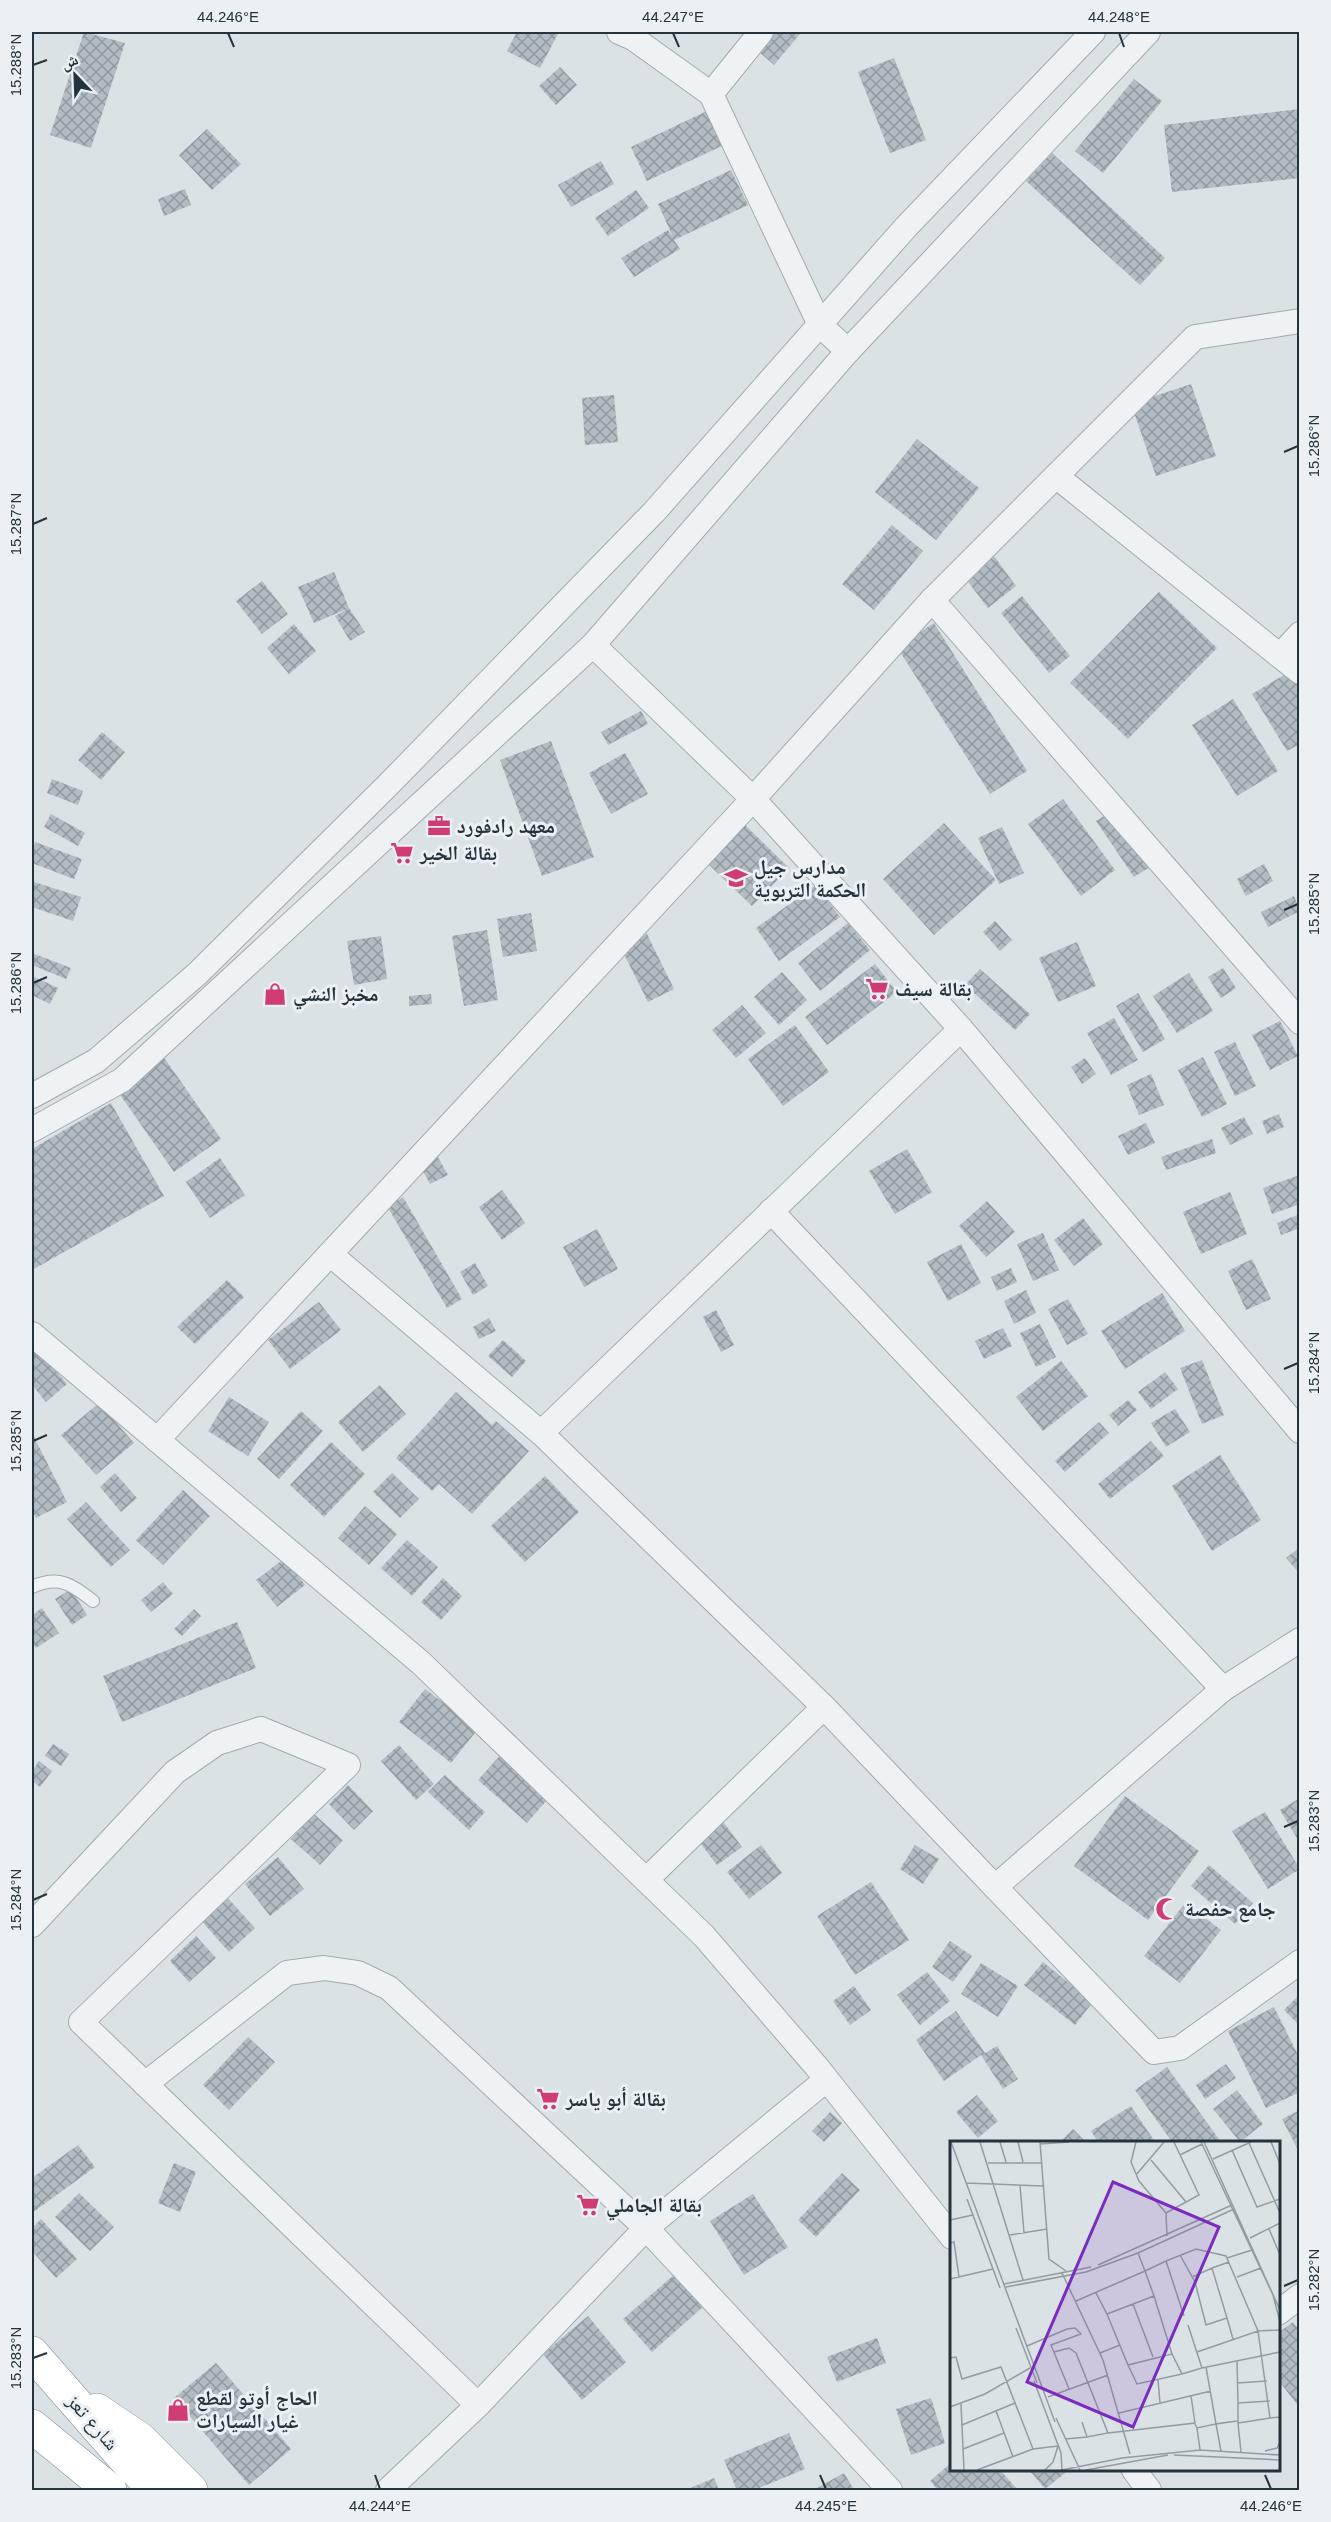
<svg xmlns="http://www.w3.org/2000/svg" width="1331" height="2522" font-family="Arial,'Noto Naskh Arabic',sans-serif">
	<defs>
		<pattern id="building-cross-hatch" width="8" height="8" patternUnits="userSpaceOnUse" patternTransform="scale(1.5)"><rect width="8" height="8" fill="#b3bcc3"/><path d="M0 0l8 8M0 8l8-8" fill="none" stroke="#9199a0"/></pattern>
	</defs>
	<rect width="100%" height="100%" fill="#dbe2e6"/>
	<!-- building -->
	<g fill="url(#building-cross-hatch)">
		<path d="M84 32 125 43 91 148 50 135Z"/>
		<path d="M517 32H559L540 68 507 51Z"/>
		<path d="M762 32H796L800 34 774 65 751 45Z"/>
		<path d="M894 58 926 140 890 153 858 72Z"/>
		<path d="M560 67 577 85 556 105 539 86Z"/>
		<path d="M1134 79 1162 101 1103 173 1075 151Z"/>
		<path d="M1300 109V178L1172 192 1164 125Z"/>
		<path d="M707 111 724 145 647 181 631 147Z"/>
		<path d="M207 129 241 164 212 190 179 155Z"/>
		<path d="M1052 153 1165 258 1140 285 1026 181Z"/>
		<path d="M601 161 614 184 571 207 558 185Z"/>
		<path d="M731 170 748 205 674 240 680 249 634 277 621 258 668 230 673 237 658 204Z"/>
		<path d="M185 189 191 205 164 216 158 199Z"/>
		<path d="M636 190 649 208 608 236 595 218Z"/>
		<path d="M1191 384 1216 456 1156 476 1131 404Z"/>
		<path d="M614 395 618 442 585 445 582 398Z"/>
		<path d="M917 439 979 488 936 540 875 492Z"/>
		<path d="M892 525 923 551 874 610 842 584Z"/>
		<path d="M985 544 1016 586 988 608 956 566Z"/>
		<path d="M334 572 349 608 365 632 350 641 335 616 349 608 314 623 298 587Z"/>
		<path d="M262 581 288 614 262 634 236 601Z"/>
		<path d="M1159 592 1217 648 1128 739 1070 683Z"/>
		<path d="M1022 596 1070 656 1049 673 1001 613Z"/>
		<path d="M934 623 1027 771 990 794 897 647Z"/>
		<path d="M294 624 316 651 289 674 267 648Z"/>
		<path d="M1296 668 1300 674V744L1287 751 1252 694Z"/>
		<path d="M1233 699 1278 771 1237 796 1192 725Z"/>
		<path d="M641 711 648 724 608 745 601 732Z"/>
		<path d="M102 732 125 752 101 780 78 760Z"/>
		<path d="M551 741 594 857 542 876 500 760Z"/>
		<path d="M625 753 648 794 611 814 589 773Z"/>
		<path d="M52 779 83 791 78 805 47 793Z"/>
		<path d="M1063 799 1115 870 1081 896 1028 824Z"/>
		<path d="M1115 809 1153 865 1134 877 1096 821Z"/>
		<path d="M51 814 85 833 78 846 44 827Z"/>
		<path d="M944 823 996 880 934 935 883 879Z"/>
		<path d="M744 824 789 868 752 906 706 862Z"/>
		<path d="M1002 827 1024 873 999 884 978 838Z"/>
		<path d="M35 842 82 859 74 879 32 863V853Z"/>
		<path d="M1264 864 1273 881 1246 896 1237 879Z"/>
		<path d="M34 882 81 897 73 921 32 907Z"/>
		<path d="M816 885 840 917 779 961 756 928Z"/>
		<path d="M1294 896 1300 911 1268 927 1261 912Z"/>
		<path d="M531 913 537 951 503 957 497 919Z"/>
		<path d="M995 921 1012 940 1000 951 983 932Z"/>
		<path d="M848 923 870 950 820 991 798 963Z"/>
		<path d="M487 930 498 1000 464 1006 452 936Z"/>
		<path d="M647 934 674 989 648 1002 620 946Z"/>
		<path d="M381 936 387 979 354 985 347 941Z"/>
		<path d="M1077 942 1096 986 1058 1002 1039 958Z"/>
		<path d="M32 953 71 968 66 979 32 965Z"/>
		<path d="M875 964 897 992 827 1045 805 1017Z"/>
		<path d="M1223 968 1236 988 1221 998 1208 977Z"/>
		<path d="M980 969 1030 1014 1015 1030 965 985Z"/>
		<path d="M782 972 807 1000 779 1025 754 997Z"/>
		<path d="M1189 973 1213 1011 1177 1033 1153 996Z"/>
		<path d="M32 976 58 988 50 1004 32 995Z"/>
		<path d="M1138 993 1165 1039 1143 1052 1116 1006Z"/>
		<path d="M431 994 432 1004 409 1006V996Z"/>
		<path d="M742 1005 766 1033 736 1058 712 1030Z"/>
		<path d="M1114 1018 1138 1060 1111 1075 1087 1033Z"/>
		<path d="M1280 1021 1298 1056 1270 1070 1252 1035Z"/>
		<path d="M795 1025 829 1072 783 1106 748 1059Z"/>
		<path d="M1235 1042 1256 1086 1235 1096 1214 1052Z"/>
		<path d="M163 1056 221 1139 174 1172 116 1089Z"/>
		<path d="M1203 1057 1227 1104 1202 1117 1178 1070Z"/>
		<path d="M1085 1058 1096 1074 1082 1084 1071 1067Z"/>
		<path d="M1151 1074 1164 1105 1139 1115 1127 1085Z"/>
		<path d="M111 1103 164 1196 32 1270V1149Z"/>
		<path d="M1279 1114 1284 1127 1267 1134 1262 1121Z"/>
		<path d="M1244 1117 1253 1134 1230 1145 1221 1128Z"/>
		<path d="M1146 1123 1155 1143 1128 1155 1118 1136Z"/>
		<path d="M1212 1139 1216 1153 1166 1170 1161 1157Z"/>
		<path d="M907 1149 932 1192 895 1214 869 1171Z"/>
		<path d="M436 1154 448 1175 430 1184 419 1164Z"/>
		<path d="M220 1158 245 1195 210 1218 186 1182Z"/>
		<path d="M1300 1175V1204L1272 1214 1263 1188Z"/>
		<path d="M502 1190 525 1223 502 1240 479 1207Z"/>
		<path d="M1230 1192 1247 1234 1201 1254 1183 1212Z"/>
		<path d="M403 1197 462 1299 447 1308 387 1206Z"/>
		<path d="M987 1201 1015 1232 986 1257 959 1226Z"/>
		<path d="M1300 1214V1228L1281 1235 1277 1223Z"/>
		<path d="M1083 1218 1103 1244 1074 1266 1054 1240Z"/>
		<path d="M597 1229 618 1269 584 1287 563 1247Z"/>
		<path d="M1043 1233 1059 1270 1033 1281 1017 1244Z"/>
		<path d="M961 1244 981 1283 948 1301 927 1262Z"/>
		<path d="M1252 1259 1271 1299 1246 1310 1228 1271Z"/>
		<path d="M475 1263 488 1286 473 1295 460 1272Z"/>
		<path d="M1011 1268 1017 1282 997 1291 991 1277Z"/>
		<path d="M227 1280 244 1297 195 1344 177 1327Z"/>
		<path d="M1026 1290 1036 1313 1014 1324 1004 1301Z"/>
		<path d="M1162 1293 1185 1331 1125 1369 1101 1331Z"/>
		<path d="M1068 1299 1088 1334 1067 1345 1048 1309Z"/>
		<path d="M319 1302 341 1330 290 1369 268 1340Z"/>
		<path d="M716 1310 734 1345 721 1352 703 1317Z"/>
		<path d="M489 1318 496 1331 479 1339 473 1327Z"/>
		<path d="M1040 1324 1056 1357 1036 1367 1020 1333Z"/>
		<path d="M1003 1328 1012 1346 984 1359 975 1341Z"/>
		<path d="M503 1340 526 1361 512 1377 488 1356Z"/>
		<path d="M34 1345 67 1384 46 1402 32 1385V1347Z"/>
		<path d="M1202 1360 1224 1415 1202 1424 1180 1368Z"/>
		<path d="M1061 1361 1088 1396 1043 1431 1016 1397Z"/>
		<path d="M1165 1372 1178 1389 1151 1409 1138 1392Z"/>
		<path d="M380 1385 406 1414 363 1452 338 1422Z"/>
		<path d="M456 1392 492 1425 496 1421 529 1451 472 1514 439 1484 432 1491 396 1458Z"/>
		<path d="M229 1397 269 1422 248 1456 208 1431Z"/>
		<path d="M1128 1400 1137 1410 1118 1426 1109 1415Z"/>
		<path d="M99 1403 134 1443 96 1475 61 1435Z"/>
		<path d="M1175 1409 1190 1432 1166 1447 1151 1423Z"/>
		<path d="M301 1411 323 1431 279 1479 257 1459Z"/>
		<path d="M1099 1422 1109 1433 1065 1472 1055 1461Z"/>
		<path d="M32 1433 67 1502 36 1518 32 1510Z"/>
		<path d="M1151 1441 1164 1456 1110 1499 1098 1484Z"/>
		<path d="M331 1442 365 1474 324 1517 290 1485Z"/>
		<path d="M1220 1455 1261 1520 1212 1551 1172 1486Z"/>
		<path d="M115 1473 137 1498 121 1512 100 1487Z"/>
		<path d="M392 1473 419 1499 400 1518 373 1492Z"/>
		<path d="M545 1476 579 1512 525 1562 491 1526Z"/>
		<path d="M183 1490 210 1516 163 1565 136 1540Z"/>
		<path d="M86 1502 130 1550 111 1567 67 1519Z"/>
		<path d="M365 1506 397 1534 369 1565 338 1538Z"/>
		<path d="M407 1540 438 1567 412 1596 381 1568Z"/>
		<path d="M1300 1547V1574L1286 1558Z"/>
		<path d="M285 1558 305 1585 277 1607 256 1580Z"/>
		<path d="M443 1578 462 1596 441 1620 421 1602Z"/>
		<path d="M163 1582 173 1594 151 1612 141 1600Z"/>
		<path d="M71 1589 87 1615 72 1625 55 1599Z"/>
		<path d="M42 1608 59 1633 36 1648 32 1641V1615Z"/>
		<path d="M194 1609 201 1616 182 1636 174 1629Z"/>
		<path d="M237 1622 256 1668 122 1722 103 1676Z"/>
		<path d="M425 1689 478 1729 451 1763 399 1722Z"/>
		<path d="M53 1744 69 1754 61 1766 45 1756Z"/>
		<path d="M399 1745 434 1784 416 1800 381 1761Z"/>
		<path d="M506 1749 554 1792 527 1823 478 1780Z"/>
		<path d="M39 1761 52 1771 40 1787 32 1781V1771Z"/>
		<path d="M445 1775 485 1812 469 1830 428 1792Z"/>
		<path d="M348 1785 373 1811 354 1830 329 1804Z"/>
		<path d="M1125 1796 1199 1851 1148 1920 1074 1866Z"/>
		<path d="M1300 1798V1843L1280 1810Z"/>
		<path d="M1265 1812 1300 1869 1268 1889 1232 1831Z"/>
		<path d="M314 1814 343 1840 320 1865 291 1839Z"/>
		<path d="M719 1816 742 1847 717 1865 694 1835Z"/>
		<path d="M761 1845 782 1873 749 1899 727 1872Z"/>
		<path d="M915 1845 939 1859 923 1884 900 1869Z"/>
		<path d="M278 1857 304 1889 270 1916 245 1884Z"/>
		<path d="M1209 1865 1253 1903 1235 1924 1191 1886Z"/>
		<path d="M871 1882 909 1940 855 1975 817 1916Z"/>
		<path d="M224 1894 255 1928 229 1952 198 1917Z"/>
		<path d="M1185 1903 1221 1930 1180 1983 1144 1956Z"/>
		<path d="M196 1936 216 1958 189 1982 170 1961Z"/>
		<path d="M950 1941 972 1956 953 1982 932 1967Z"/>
		<path d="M1043 1962 1093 2002 1075 2025 1024 1985Z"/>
		<path d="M981 1963 1018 1986 998 2017 961 1994Z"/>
		<path d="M927 1972 950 2001 920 2025 897 1995Z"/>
		<path d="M854 1986 871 2010 850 2025 833 2001Z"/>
		<path d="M1300 1994V2026L1284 2010Z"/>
		<path d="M1274 2007 1300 2059V2092L1266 2108 1228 2031Z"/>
		<path d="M956 2011 985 2053 997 2046 1018 2079 1003 2089 981 2055 944 2081 916 2040Z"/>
		<path d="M248 2037 275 2062 229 2110 203 2085Z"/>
		<path d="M1226 2064 1236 2078 1205 2099 1196 2085Z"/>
		<path d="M1167 2067 1221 2142H1172L1135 2090Z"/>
		<path d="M1237 2090 1263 2124 1240 2142 1213 2109Z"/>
		<path d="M977 2095 998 2121 978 2138 956 2112Z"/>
		<path d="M1131 2106 1155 2142H1098L1091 2131Z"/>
		<path d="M1300 2110V2154L1282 2119Z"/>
		<path d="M830 2112 842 2123 824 2142 812 2131Z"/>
		<path d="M1073 2129 1086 2142H1060Z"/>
		<path d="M78 2145 95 2167 32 2213V2178Z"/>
		<path d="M174 2163 196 2172 180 2212 158 2203Z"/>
		<path d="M842 2173 860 2190 816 2237 798 2220Z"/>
		<path d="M79 2193 114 2227 90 2251 55 2217Z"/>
		<path d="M753 2194 788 2247 744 2275 710 2221Z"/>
		<path d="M41 2219 77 2259 56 2278 32 2251V2228Z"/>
		<path d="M675 2274 704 2306 652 2352 623 2319Z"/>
		<path d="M588 2316 626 2362 582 2400 543 2354Z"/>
		<path d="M1293 2322 1300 2331V2408L1278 2380V2333Z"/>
		<path d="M877 2338 886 2363 837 2382 827 2357Z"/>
		<path d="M216 2363 291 2449 249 2485 174 2398Z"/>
		<path d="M931 2398 945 2443 911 2455 896 2409Z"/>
		<path d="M789 2433 805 2469 754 2490H737L724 2460Z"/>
		<path d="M952 2462V2470H1000L1018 2490H938L930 2481Z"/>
		<path d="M1029 2470H1069L1045 2489Z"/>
		<path d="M844 2473 854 2490H813Z"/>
		<path d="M714 2478 719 2490H686Z"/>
	</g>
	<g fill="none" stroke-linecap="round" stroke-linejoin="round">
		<!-- service casing -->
		<g stroke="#a1aab0" stroke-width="14">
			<path id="service" d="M32 1587C59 1575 71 1584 93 1601"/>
		</g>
		<!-- minor casing -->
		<g stroke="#a1aab0" stroke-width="26">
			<g id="minor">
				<path d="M619 32 633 38 711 94 820 325 848 351"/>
				<path d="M711 94 761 32"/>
				<path d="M1056 476 1300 672"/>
				<path d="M932 600 1195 337 1300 321"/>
				<path d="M1280 656 1300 634"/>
				<path d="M961 1029 1300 1431"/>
				<path d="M32 1096 96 1061 197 974 388 785 654 512 906 227 1093 32"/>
				<path d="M32 1130 122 1080 593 645 848 351 1148 32"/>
				<path d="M771 1211 1223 1689"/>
				<path d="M330 1254 541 1433 961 1029 753 799 932 600 1300 1022"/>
				<path d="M32 1334 421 1663 704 1936 816 2066 952 2237"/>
				<path d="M541 1433 824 1707 995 1887 1223 1689 1300 1640"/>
				<path d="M157 1440 753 799 593 645"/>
				<path d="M646 1880 824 1707"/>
				<path d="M995 1887 1154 2052 1180 2048 1300 1962"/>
				<path d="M32 1925 175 1772 217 1743 261 1729 348 1765 81 2022 478 2405"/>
				<path d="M145 2084 287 1973 324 1968 358 1973 389 1988 646 2228 890 2490"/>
				<path d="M1278 2313 1300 2296"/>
				<path d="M1134 2470 1149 2490"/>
				<path d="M388 2490 478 2405 646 2228 826 2080"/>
			</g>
		</g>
		<!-- trunk casing -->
		<g stroke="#83939d" stroke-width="34">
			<g id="trunk">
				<path d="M32 2353 123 2457 155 2490"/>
				<path d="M97 2410 140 2439 191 2490"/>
				<path d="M32 2426 110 2490"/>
			</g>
		</g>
		<!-- service -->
		<use href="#service" stroke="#eef2f4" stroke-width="12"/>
		<!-- minor -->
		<use href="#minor" stroke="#eef2f4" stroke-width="24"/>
		<!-- trunk -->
		<use href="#trunk" stroke="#fff" stroke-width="33"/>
	</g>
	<!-- ticks -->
	<path fill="none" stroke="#25333c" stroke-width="2" d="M228 33 234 47M673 33 679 47M1119 33 1124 47M33 65 47 60M1284 452 1298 446M33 524 47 518M1284 910 1298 904M33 983 47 977M1284 1369 1298 1363M33 1441 47 1435M1284 1827 1298 1821M33 1900 47 1894M1284 2286 1298 2280M33 2358 47 2353M375 2475 380 2489M820 2475 826 2489M1265 2475 1271 2489"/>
	<!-- icons -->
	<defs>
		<g id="office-bare" transform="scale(1.8)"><path d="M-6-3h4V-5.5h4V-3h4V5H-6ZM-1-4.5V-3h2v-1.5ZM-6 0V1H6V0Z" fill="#cf3c73" stroke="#eaf0f4" stroke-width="2.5" paint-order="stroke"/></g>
		<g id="supermarket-bare" transform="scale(1.8)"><path d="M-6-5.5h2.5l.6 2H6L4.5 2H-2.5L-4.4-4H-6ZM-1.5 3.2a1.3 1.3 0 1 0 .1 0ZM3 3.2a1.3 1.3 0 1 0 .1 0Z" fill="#cf3c73" stroke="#eaf0f4" stroke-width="2.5" paint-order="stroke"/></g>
		<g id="school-bare" transform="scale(1.8)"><path d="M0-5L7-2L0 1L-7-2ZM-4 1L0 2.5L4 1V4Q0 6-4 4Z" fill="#cf3c73" stroke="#eaf0f4" stroke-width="2.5" paint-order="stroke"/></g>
		<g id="shop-bare" transform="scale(1.8)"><path d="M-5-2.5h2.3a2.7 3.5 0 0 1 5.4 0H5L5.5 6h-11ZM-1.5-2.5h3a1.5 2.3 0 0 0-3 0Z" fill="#cf3c73" stroke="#eaf0f4" stroke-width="2.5" paint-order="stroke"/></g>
		<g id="mosque-bare" transform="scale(1.8)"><path d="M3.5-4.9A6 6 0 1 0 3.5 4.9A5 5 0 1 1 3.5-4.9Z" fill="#cf3c73" stroke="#eaf0f4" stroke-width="2.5" paint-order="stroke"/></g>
	</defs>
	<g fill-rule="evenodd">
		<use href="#office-bare" x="439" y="826"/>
		<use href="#supermarket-bare" x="402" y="853"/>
		<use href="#school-bare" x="736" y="878"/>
		<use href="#supermarket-bare" x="877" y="989"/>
		<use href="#shop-bare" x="275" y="994"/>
		<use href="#mosque-bare" x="1167" y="1909"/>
		<use href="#supermarket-bare" x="548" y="2099"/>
		<use href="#supermarket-bare" x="588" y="2205"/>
		<use href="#shop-bare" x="178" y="2410"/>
	</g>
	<g text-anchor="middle" stroke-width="6" stroke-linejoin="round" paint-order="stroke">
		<!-- poi labels -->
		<g font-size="20" font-weight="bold" fill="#25333c" stroke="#eaf0f4" text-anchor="start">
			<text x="457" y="833">معهد رادفورد</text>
			<text x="420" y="860">بقالة الخير</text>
			<text x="754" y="874">مدارس جيل<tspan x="754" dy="23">الحكمة التربوية</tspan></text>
			<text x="895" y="996">بقالة سيف</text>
			<text x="293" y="1001">مخبز النشي</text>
			<text x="1185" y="1916">جامع حفصة</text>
			<text x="566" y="2106">بقالة أبو ياسر</text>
			<text x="606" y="2212">بقالة الجاملي</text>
			<text x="196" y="2405">الحاج أوتو لقطع<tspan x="196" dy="23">غيار السيارات</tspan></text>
		</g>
		<!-- street labels -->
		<g font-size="20" fill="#25333c" stroke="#eaf0f4">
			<text transform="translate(93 2422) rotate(49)" y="7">شارع تعز</text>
		</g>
	</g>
	<!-- overview -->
	<g transform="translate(950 2141)">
		<rect width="330" height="330" fill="#dbe2e6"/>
		<path fill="none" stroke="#929ca2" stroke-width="1.5" d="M1 1 105 281M30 1 73 139M50 1 56 21M68 1 73 21M90 1 99 118 116 130M186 1 181 21 189 40 216 72 217 95M251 1 323 154 330 181M254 1 330 169M321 1 330 23M299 2 330 72M90 3 119 1M282 9 307 66 330 58M230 14 252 3M263 18 301 1M201 19 236 61M38 22H92M186 34 214 1M16 42 93 45M70 44 74 92M17 58 50 147M216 72 249 54 224 1M0 79 23 74M319 88 330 114M60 94 97 88M300 97 330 82M0 102 4 101 9 136M230 114 245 141 256 184 277 177 283 198M277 117 302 109M216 120 246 108 276 115 308 190 320 277 330 276M148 124 282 64M262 127 279 121M112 132 153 219 180 313M242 136 262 127 277 177M287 136 311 127M0 138 43 128M54 143 141 126M56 146 136 131 188 112 284 68M146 152 157 173 204 155 195 130 216 120 234 175M126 160 195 130 188 112M183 163 203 216M157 173 178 224 222 213 204 155M66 187 87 242M77 205 117 188 125 187 131 193 101 204 119 248M104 211 119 207 126 212 158 292 137 296 132 281M247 211 308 190 330 189M150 212 170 204M0 217 6 216 12 238 51 226 83 308M287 220 288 262 320 260M178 224 187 243 232 233 222 213M252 227 330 211M232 233 252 227 238 184M208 239 210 262M84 240 111 312 112 329M287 242 317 240M98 256 158 234M288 262V282L320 277M11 263 14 329M0 266 35 253 80 227M46 270 63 316M169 272 261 250M106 277 130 329M288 282 291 311M245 283 247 287 266 283 256 226M12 284 65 262M247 287 250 309M158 292 245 282 241 255M115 298 137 296M13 308 54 292M271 310 266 283 287 280M315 310 327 307 330 301M224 314 330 319M27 329 83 308 108 305M95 329 103 321 108 305M112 329 172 317 250 309 330 314M136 329 218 314"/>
		<path fill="#7b2cbf" fill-opacity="0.15" stroke="#7b2cbf" stroke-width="3" d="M163 41 269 86 183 286 77 241Z"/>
		<rect width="330" height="330" fill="none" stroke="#25333c" stroke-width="3"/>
	</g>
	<!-- border -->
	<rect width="1331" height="2522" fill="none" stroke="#eaf0f4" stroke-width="66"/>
	<!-- north arrow -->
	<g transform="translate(75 75) rotate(337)" stroke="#eaf0f4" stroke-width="4.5" paint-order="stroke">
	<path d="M0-4.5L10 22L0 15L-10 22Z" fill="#25333c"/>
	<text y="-9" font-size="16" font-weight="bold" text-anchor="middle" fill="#25333c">ش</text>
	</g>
	<rect x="33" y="33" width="1265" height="2456" fill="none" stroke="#25333c" stroke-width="2"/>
	<g font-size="15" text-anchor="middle" fill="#25333c">
		<text x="228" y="22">44.246°E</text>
		<text x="673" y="22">44.247°E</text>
		<text x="1119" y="22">44.248°E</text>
		<text transform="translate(16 65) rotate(-90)" y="5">15.288°N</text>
		<text transform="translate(1314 446) rotate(-90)" y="5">15.286°N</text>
		<text transform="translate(16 524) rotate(-90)" y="5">15.287°N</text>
		<text transform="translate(1314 904) rotate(-90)" y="5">15.285°N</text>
		<text transform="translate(16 983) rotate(-90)" y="5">15.286°N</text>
		<text transform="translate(1314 1363) rotate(-90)" y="5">15.284°N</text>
		<text transform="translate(16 1441) rotate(-90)" y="5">15.285°N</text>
		<text transform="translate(1314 1821) rotate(-90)" y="5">15.283°N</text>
		<text transform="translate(16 1900) rotate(-90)" y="5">15.284°N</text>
		<text transform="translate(1314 2280) rotate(-90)" y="5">15.282°N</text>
		<text transform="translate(16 2358) rotate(-90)" y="5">15.283°N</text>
		<text x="380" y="2511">44.244°E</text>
		<text x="826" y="2511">44.245°E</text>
		<text x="1271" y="2511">44.246°E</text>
	</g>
</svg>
